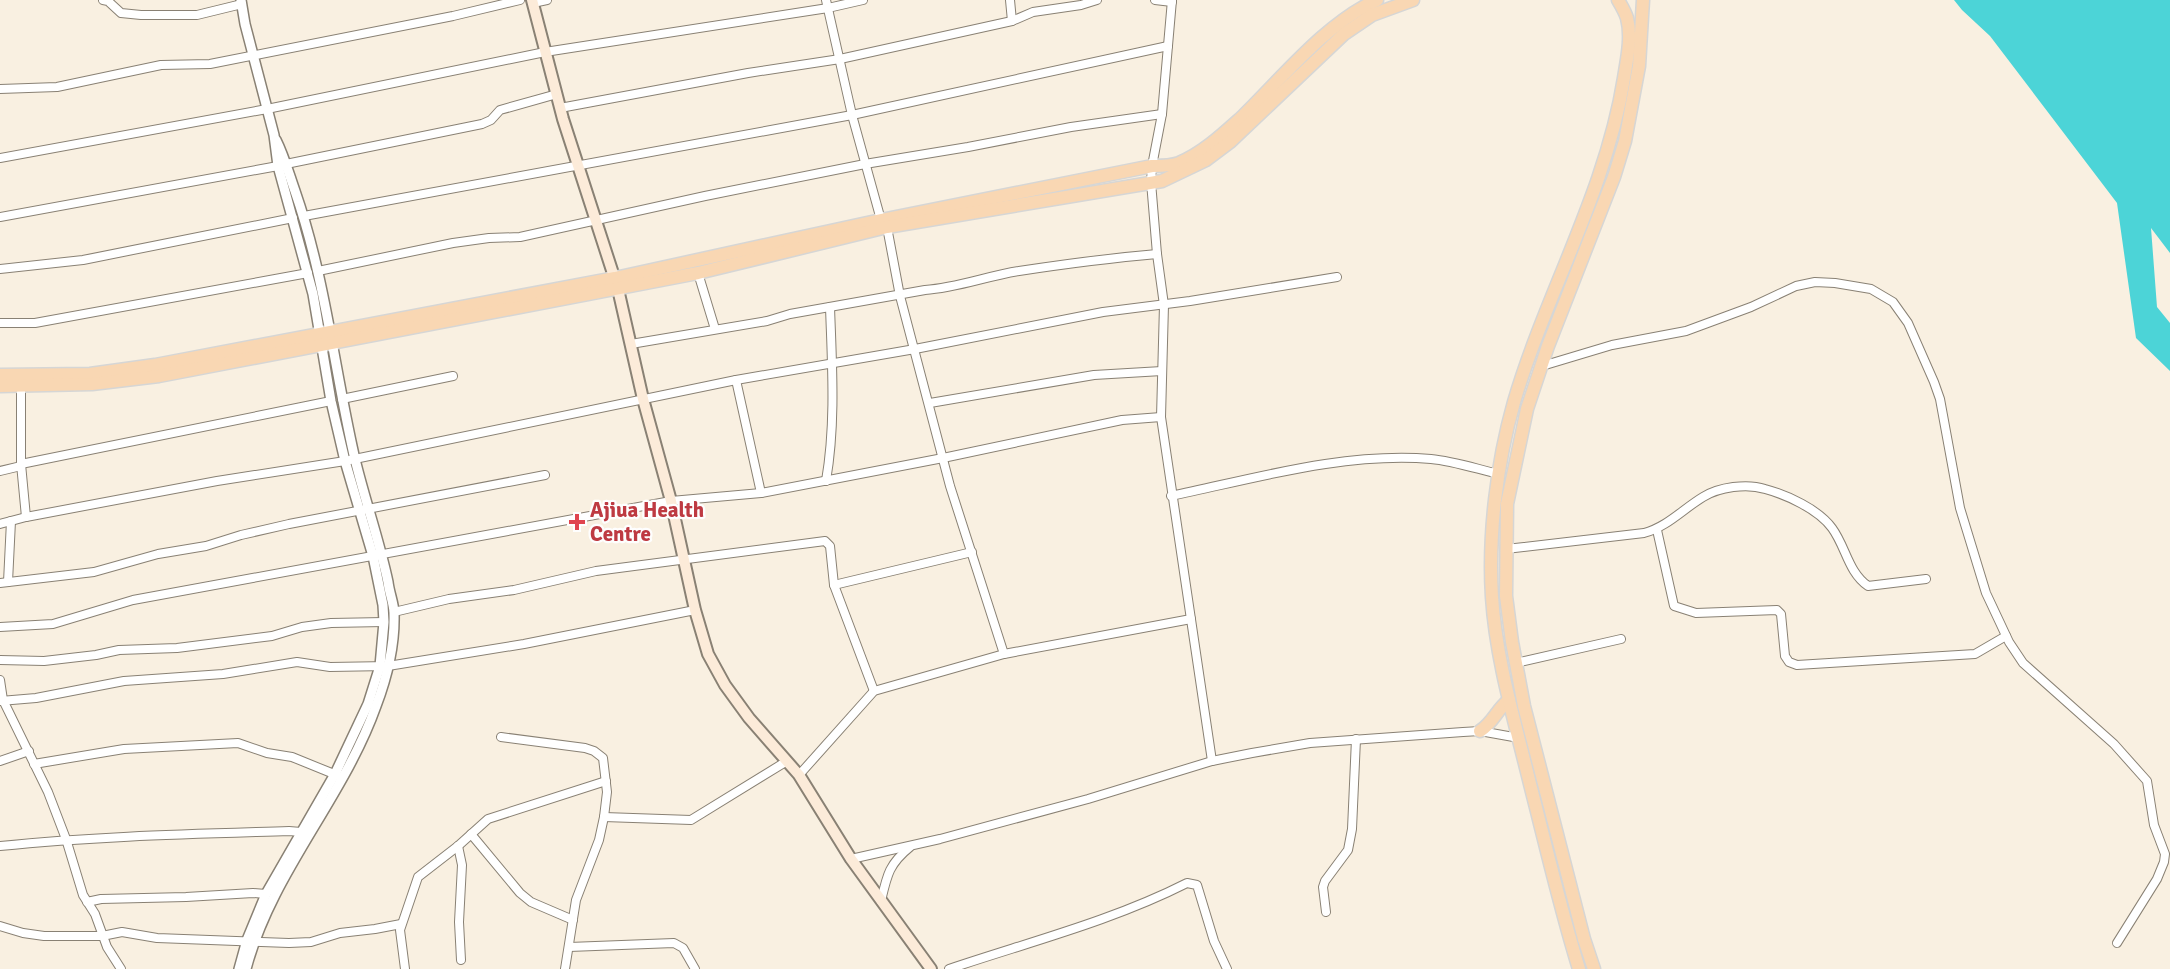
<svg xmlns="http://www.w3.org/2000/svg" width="2170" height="969" font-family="Signika,sans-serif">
	<rect width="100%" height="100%" fill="#f9f0e1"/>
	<!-- water -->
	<path fill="#4cd4d7" d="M1954 0H2170V253L2151 228 2157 307 2170 323V371L2136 338 2117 203 1990 36 1962 10Z"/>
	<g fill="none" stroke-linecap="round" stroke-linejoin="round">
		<!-- minor casing -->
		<g stroke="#898174" stroke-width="10">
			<g id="minor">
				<path d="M103 0 108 1 121 13 141 15H197L242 4"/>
				<path d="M826 0 852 115 881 220 887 227 900 296 950 486 1004 654"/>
				<path d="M1010 0 1012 21"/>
				<path d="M1155 0 1172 2"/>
				<path d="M1172 0 1162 114 1152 166 1151 182 1157 254 1164 305 1161 417 1212 761"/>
				<path d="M533 3 547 0"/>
				<path d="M0 89 57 87 161 65 210 64 453 16 520 0"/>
				<path d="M560 108 748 73 840 59 1012 21 1033 12 1081 5 1097 0"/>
				<path d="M0 158 267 109 545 52 828 8 863 0"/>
				<path d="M286 164 482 124 491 120 500 110 557 94"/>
				<path d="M304 216 852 115 1168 46"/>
				<path d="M0 217 278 166"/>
				<path d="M0 269 83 260 293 218"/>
				<path d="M318 271 453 243 489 238 520 237 705 196 865 164 968 147 1071 127 1162 114"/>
				<path d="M698 273 715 329"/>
				<path d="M0 323H35L308 273"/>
				<path d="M631 344 767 321 790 314 925 290C957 288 987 276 1019 271 1065 264 1111 258 1157 254"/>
				<path d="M1542 366 1612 345 1686 331 1751 307 1796 286 1815 282 1835 283 1871 289 1893 302 1908 323 1934 382 1940 399 1960 508 1986 593 2009 642 2023 663 2114 744 2147 781 2154 825 2165 854 2164 862 2157 879 2117 943"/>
				<path d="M736 380 761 493"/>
				<path d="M21 387V464L26 517"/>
				<path d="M342 399 453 376"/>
				<path d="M930 403 1094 375 1162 371"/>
				<path d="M21 464 331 401"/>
				<path d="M0 471 21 466"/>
				<path d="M826 481C836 423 832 365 830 307"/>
				<path d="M1171 496C1257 478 1343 452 1431 459 1453 461 1477 469 1499 474"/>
				<path d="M0 524 26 517 217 481 345 461 736 380 915 349 1103 312 1190 301 1337 277"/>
				<path d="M1657 530 1674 606 1696 613 1777 610 1781 614 1785 656 1789 662 1797 665 1975 654 2006 636"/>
				<path d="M1506 549 1644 533C1667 527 1683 509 1703 497 1719 487 1747 483 1765 489 1787 495 1818 509 1832 528 1846 547 1848 572 1868 586L1926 579"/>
				<path d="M8 582 11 521"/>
				<path d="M0 583 94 572 158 554 206 546 241 535 289 524 545 475"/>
				<path d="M834 585 972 552"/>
				<path d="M394 612 449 599 514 590 596 571 825 541 830 546 834 585 874 691"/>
				<path d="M0 627 53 624 133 600 671 501 761 493 943 458 1122 420 1161 417"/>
				<path d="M0 660 44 661 96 655 119 650 177 648 272 636 302 627 331 623 384 622"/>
				<path d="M1516 663 1621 639"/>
				<path d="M0 680 3 700 48 792 66 839 83 895 95 914 107 947 121 969"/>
				<path d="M0 701 36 698 124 681 223 674 297 662 330 667 388 666 524 644 695 610"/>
				<path d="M501 737 585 748 594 751 603 758 607 792 604 817 599 840 576 900 565 969"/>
				<path d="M0 761 29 751"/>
				<path d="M34 764 124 749 238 743 267 753 292 757 339 776"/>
				<path d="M799 775 874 691 1004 654 1191 619"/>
				<path d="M604 817 691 820 787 761"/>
				<path d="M471 834 520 893 531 902 573 920"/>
				<path d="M0 846C96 836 193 834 289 831L301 832"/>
				<path d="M458 846 462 865 459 922 461 960"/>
				<path d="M851 859 940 839 1088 799 1212 761 1252 753 1310 743 1463 732 1480 731 1519 738"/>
				<path d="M881 901C887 875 889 864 910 847"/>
				<path d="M87 902 101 899 186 897 253 893 266 894"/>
				<path d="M1326 912 1323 887 1325 881 1348 850 1352 829 1356 739"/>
				<path d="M0 926 23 933 44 936H102L122 932 157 938 289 943 311 942 340 933 375 929 401 924"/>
				<path d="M569 947 674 943 683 948 695 969"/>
				<path d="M405 969 400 930 418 877 458 846 488 819 606 781"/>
				<path d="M949 969C1029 942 1112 921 1187 883L1197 885 1214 941 1227 969"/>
			</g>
		</g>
		<!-- tertiary casing -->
		<g stroke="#898174" stroke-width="12">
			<g id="tertiary">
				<path d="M239 969 247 940 266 894 335 774 368 704 380 666 384 622 383 605 373 556 345 461 331 401 313 294 278 166 274 135 245 24 241 0"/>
				<path d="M246 969C271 873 343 799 376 706 387 677 395 645 394 613 394 604 389 592 388 582 379 539 364 498 354 455 334 367 325 277 295 191 289 174 284 156 276 140"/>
			</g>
		</g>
		<!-- secondary casing -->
		<g stroke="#898174" stroke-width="14">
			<path id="secondary" d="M532 0 563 119 618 289 643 399 671 501 695 610 708 654 725 685 749 718 799 775 851 859 931 969"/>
		</g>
		<!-- primary casing -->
		<g stroke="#d6d6d5" stroke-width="15">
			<g id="primary">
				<path d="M0 375 90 374 155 365 615 278 881 220 1152 166C1160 166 1171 166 1179 163 1203 153 1223 134 1242 117 1282 78 1326 23 1377 0"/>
				<path d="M0 386 92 384 159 376 698 273 887 227 1162 181 1206 160 1230 142 1344 34 1372 15 1413 0"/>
				<path d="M1480 731C1493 723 1497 709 1509 700"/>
				<path d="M1579 969C1560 908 1546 846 1530 784 1515 722 1496 660 1492 597 1488 535 1497 462 1514 402 1546 293 1606 192 1624 78 1627 59 1632 37 1627 18 1625 12 1621 5 1618 0"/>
				<path d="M1594 969 1584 939 1524 706 1512 642 1506 596 1507 504 1527 409 1548 346 1614 177 1625 141 1639 66 1643 0"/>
			</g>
		</g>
		<!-- minor -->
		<use href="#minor" stroke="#fff" stroke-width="8"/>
		<!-- tertiary -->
		<use href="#tertiary" stroke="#fff" stroke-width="9"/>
		<!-- secondary -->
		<use href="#secondary" stroke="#fcebd9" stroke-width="10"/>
		<!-- primary -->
		<use href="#primary" stroke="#f9d7b3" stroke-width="12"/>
	</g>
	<!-- markers -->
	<path fill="#e0444e" stroke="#fefefe" stroke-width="2" d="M574 513h6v6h6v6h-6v6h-6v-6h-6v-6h6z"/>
	<g text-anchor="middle" stroke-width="4.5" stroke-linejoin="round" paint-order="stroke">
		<!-- health labels -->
		<g font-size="21" font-weight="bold" fill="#be3a42" stroke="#fefefe" text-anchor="start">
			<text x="590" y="517">Ajiua Health<tspan x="590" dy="24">Centre</tspan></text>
		</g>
	</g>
</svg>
